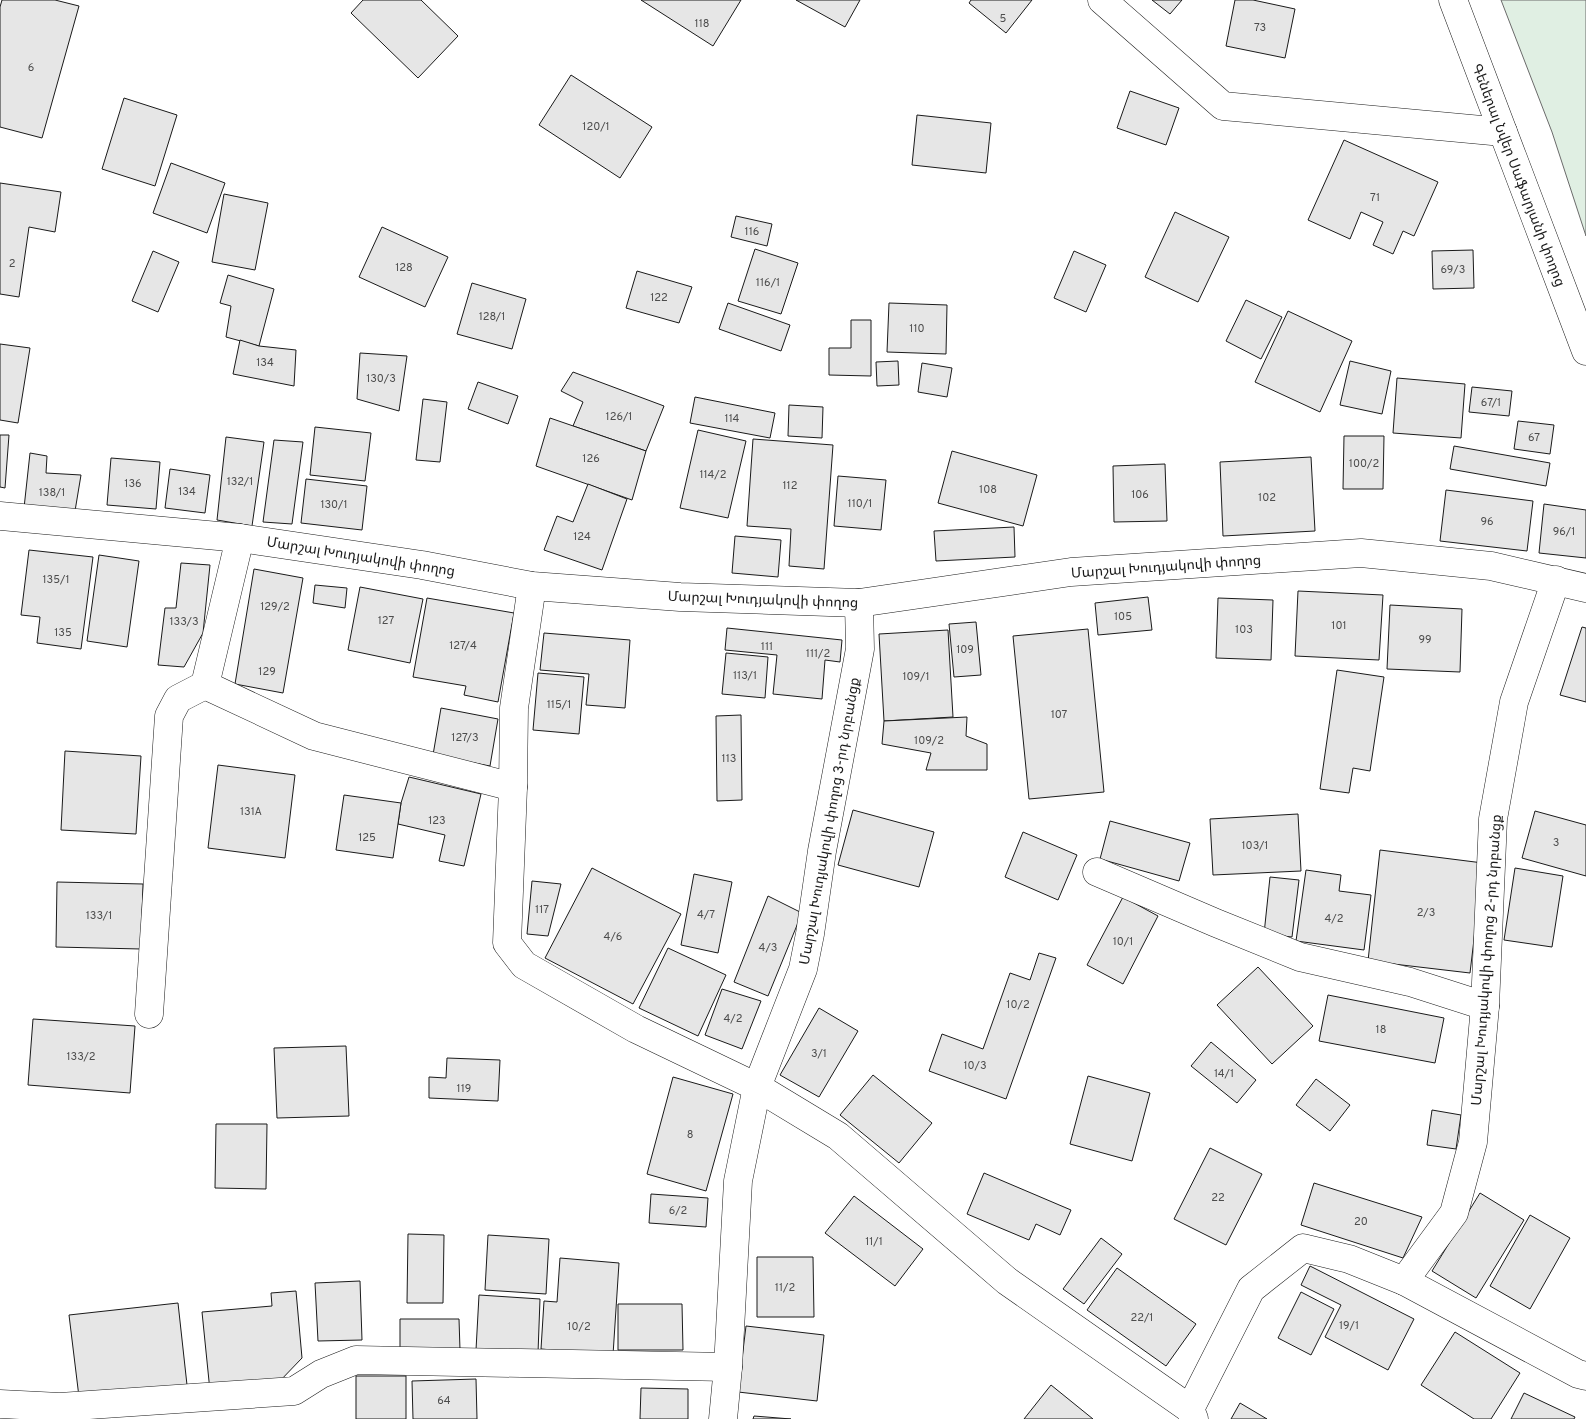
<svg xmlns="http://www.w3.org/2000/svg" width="1586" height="1419" font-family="Overpass,'Noto Sans Armenian',sans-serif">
	<rect width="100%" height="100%" fill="#fff"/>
	<!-- green -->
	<path fill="#e0efe3" stroke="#6a6a6a" d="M1501 0H1586V236L1552 132Z"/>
	<!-- building -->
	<g fill="#e6e6e6" stroke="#1a1a1a">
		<path d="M2 0H55L79 6 42 138 0 127V7Z"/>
		<path d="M363 0H421L458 36 418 78 351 13Z"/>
		<path d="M641 0H741L713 46Z"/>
		<path d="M796 0H860L845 27Z"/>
		<path d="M971 0H1032L1006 33 969 3Z"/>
		<path d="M1152 0H1182L1170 14Z"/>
		<path d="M1235 0H1253L1295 9 1285 58 1226 46Z"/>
		<path d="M571 75 652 127 620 178 539 125Z"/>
		<path d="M1130 91 1179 108 1166 145 1117 128Z"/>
		<path d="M124 98 177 115 155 186 102 169Z"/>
		<path d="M917 115 991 123 986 173 912 165Z"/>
		<path d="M1344 140 1438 182 1414 236 1403 231 1393 254 1373 245 1383 222 1361 212 1350 239 1308 220Z"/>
		<path d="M171 163 225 183 207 233 153 213Z"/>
		<path d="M0 183 61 192 55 232 29 227 19 297 0 294Z"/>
		<path d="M224 194 268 203 255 270 212 262Z"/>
		<path d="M1175 212 1229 237 1198 302 1145 277Z"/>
		<path d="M736 216 772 224 767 246 731 237Z"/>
		<path d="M382 227 448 257 425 307 359 277Z"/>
		<path d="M755 249 798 263 781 314 738 301Z"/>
		<path d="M1473 250 1474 288 1433 289 1432 251Z"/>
		<path d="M153 251 179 262 158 312 132 301Z"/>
		<path d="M1074 251 1106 265 1086 312 1054 298Z"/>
		<path d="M637 271 692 287 679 323 626 308Z"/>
		<path d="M228 275 274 289 259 346 226 337 231 306 220 303Z"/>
		<path d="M472 283 526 299 512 349 457 334Z"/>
		<path d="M1246 300 1282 317 1261 359 1226 341Z"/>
		<path d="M728 303 790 325 781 351 719 329Z"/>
		<path d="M889 303 947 305 946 354 887 352Z"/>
		<path d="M1288 311 1352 341 1320 412 1255 382Z"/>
		<path d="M851 320H871V376L829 375V348H851Z"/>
		<path d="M240 340 259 346 296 350 294 386 233 374Z"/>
		<path d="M0 344 30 348 18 423 0 420Z"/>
		<path d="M360 353 407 356 399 411 357 399Z"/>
		<path d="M898 361 899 385 877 386 876 362Z"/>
		<path d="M1350 361 1391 371 1382 414 1340 405Z"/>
		<path d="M922 363 952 368 947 397 918 392Z"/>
		<path d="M573 372 664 406 646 451 573 426 583 402 561 391Z"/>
		<path d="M1397 378 1465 384 1461 438 1393 433Z"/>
		<path d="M478 382 518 396 508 424 468 409Z"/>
		<path d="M1472 387 1512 391 1509 416 1469 412Z"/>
		<path d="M695 397 775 413 770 438 690 423Z"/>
		<path d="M423 399 447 402 440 462 416 460Z"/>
		<path d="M789 405 823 407 822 438 788 436Z"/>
		<path d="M550 418 646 451 632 500 536 466Z"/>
		<path d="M1518 421 1554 425 1550 454 1514 449Z"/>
		<path d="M315 427 371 433 365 481 310 475Z"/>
		<path d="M698 430 746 441 728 518 680 508Z"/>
		<path d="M0 435H9L5 488 0 487Z"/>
		<path d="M1344 436H1384L1383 489H1343Z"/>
		<path d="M226 437 264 442 252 526 217 520Z"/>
		<path d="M753 439 833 445 824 569 789 566 791 529 747 526Z"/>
		<path d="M274 440 303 442 292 524 263 522Z"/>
		<path d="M1454 446 1550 463 1546 486 1450 469Z"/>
		<path d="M952 451 1037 475 1023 526 938 503Z"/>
		<path d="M30 453 47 456 46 473 81 475 75 511 24 508Z"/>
		<path d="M1311 457 1315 531 1223 536 1220 462Z"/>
		<path d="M111 458 160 462 156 509 107 505Z"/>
		<path d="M1165 464 1167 521 1114 522 1113 466Z"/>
		<path d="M170 469 210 475 205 513 165 508Z"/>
		<path d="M838 476 886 480 881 530 834 526Z"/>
		<path d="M306 479 367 486 362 530 301 523Z"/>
		<path d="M588 484 627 499 602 570 544 550 557 516 573 522Z"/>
		<path d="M1446 490 1533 501 1527 551 1440 541Z"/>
		<path d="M1544 504 1586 510V558L1539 553Z"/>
		<path d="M1014 527 1015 557 936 561 934 531Z"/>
		<path d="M735 536 781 540 778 577 732 573Z"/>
		<path d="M29 550 93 557 81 649 37 643 40 617 21 615Z"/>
		<path d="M99 555 139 561 127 647 87 641Z"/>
		<path d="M181 563 210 565 203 633 184 667 158 665 165 608H176Z"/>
		<path d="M254 569 303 578 283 693 235 684Z"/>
		<path d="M315 585 347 588 345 608 313 603Z"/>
		<path d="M360 587 423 599 410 663 348 650Z"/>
		<path d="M1298 591 1383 595 1379 660 1295 656Z"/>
		<path d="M1148 597 1152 630 1098 635 1095 603Z"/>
		<path d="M427 598 514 613 498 702 464 695 466 686 413 677Z"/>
		<path d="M1218 598 1273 600 1271 660 1216 658Z"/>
		<path d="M1390 605 1462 609 1460 672 1387 669Z"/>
		<path d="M976 622 981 675 954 677 949 624Z"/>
		<path d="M1582 627 1586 628V702L1560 695Z"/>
		<path d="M727 628 842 640 840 662 825 660 822 699 773 694 777 655 725 650Z"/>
		<path d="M1088 629 1104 792 1029 799 1013 636Z"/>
		<path d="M948 630 953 717 884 721 879 634Z"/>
		<path d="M544 633 630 640 625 708 586 705 589 674 540 670Z"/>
		<path d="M726 653 768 657 765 698 722 694Z"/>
		<path d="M1337 670 1384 677 1370 771 1353 768 1349 793 1320 789Z"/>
		<path d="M538 673 584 677 579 734 533 730Z"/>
		<path d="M441 708 498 719 490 766 433 755Z"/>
		<path d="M741 715 742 800 717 801 716 716Z"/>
		<path d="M967 717 966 736 987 744V770H926L931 753 882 744 884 721Z"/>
		<path d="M65 751 141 756 136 834 61 830Z"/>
		<path d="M218 765 295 775 285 858 208 848Z"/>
		<path d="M409 777 481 794 464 866 439 861 445 835 398 824 401 803Z"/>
		<path d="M344 795 401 803 393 858 336 850Z"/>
		<path d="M853 810 934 832 919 887 838 865Z"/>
		<path d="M1535 811 1586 825V876L1522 858Z"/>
		<path d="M1298 814 1301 871 1213 875 1210 819Z"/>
		<path d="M1110 821 1190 843 1179 881 1100 859Z"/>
		<path d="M1023 832 1077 855 1058 900 1005 877Z"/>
		<path d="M1380 850 1483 863 1470 973 1368 961Z"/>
		<path d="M592 868 681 914 633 1004 545 958Z"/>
		<path d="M1515 868 1563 876 1552 947 1504 940Z"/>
		<path d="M1306 870 1341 875 1339 891 1371 895 1364 950 1296 941Z"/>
		<path d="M694 874 732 882 718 953 681 945Z"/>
		<path d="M1270 877 1299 880 1292 937 1264 934Z"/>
		<path d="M532 881 561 884 548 936 527 934Z"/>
		<path d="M57 882 143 884 141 949 56 947Z"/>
		<path d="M768 896 802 913 768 996 734 982Z"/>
		<path d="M1123 897 1158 916 1123 984 1087 965Z"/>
		<path d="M668 948 726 975 698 1036 639 1008Z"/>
		<path d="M1039 953 1056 958 1006 1099 929 1071 942 1034 983 1049 1010 973 1030 980Z"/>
		<path d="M1258 967 1313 1026 1272 1064 1217 1005Z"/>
		<path d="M722 989 761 1001 742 1049 705 1035Z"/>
		<path d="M1328 995 1444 1018 1435 1063 1319 1041Z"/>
		<path d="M819 1008 858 1031 819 1097 780 1075Z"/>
		<path d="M33 1019 135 1026 130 1093 28 1085Z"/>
		<path d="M1211 1042 1256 1080 1237 1103 1191 1066Z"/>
		<path d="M346 1046 349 1116 277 1118 274 1048Z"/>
		<path d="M447 1058 500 1060 498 1101 429 1098V1077L446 1078Z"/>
		<path d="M873 1075 932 1123 899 1163 840 1115Z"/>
		<path d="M1088 1076 1150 1093 1132 1161 1070 1144Z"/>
		<path d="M673 1077 733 1094 706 1191 647 1174Z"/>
		<path d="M1316 1079 1350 1105 1330 1131 1296 1105Z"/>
		<path d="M1432 1110 1461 1115 1456 1149 1427 1145Z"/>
		<path d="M216 1124H267L266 1189 215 1188Z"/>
		<path d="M1210 1148 1262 1174 1226 1245 1174 1219Z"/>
		<path d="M984 1173 1071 1210 1060 1235 1036 1224 1029 1240 967 1214Z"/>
		<path d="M1314 1183 1422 1217 1403 1258 1301 1225Z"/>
		<path d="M1480 1193 1524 1220 1476 1298 1432 1271Z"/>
		<path d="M651 1194 708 1198 706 1227 649 1223Z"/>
		<path d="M854 1196 923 1249 895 1286 825 1233Z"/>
		<path d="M1530 1215 1570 1238 1530 1309 1490 1286Z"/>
		<path d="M408 1234 444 1235 443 1303H407Z"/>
		<path d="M488 1235 549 1239 546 1294 485 1290Z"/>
		<path d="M1101 1238 1122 1254 1084 1304 1063 1289Z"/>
		<path d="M757 1257H813L814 1317H757Z"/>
		<path d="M560 1258 619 1263 613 1355 541 1349 544 1301 557 1302Z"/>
		<path d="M1310 1266 1414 1319 1388 1370 1325 1337 1341 1305 1301 1285Z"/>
		<path d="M1117 1268 1196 1324 1166 1366 1087 1310Z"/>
		<path d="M360 1281 362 1340 318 1341 315 1283Z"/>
		<path d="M296 1291 302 1358 277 1384 210 1391 202 1312 272 1306 271 1293Z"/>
		<path d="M1301 1292 1334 1309 1311 1355 1278 1338Z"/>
		<path d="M479 1295 540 1299 538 1353 476 1350Z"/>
		<path d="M178 1303 187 1385 79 1397 69 1315Z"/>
		<path d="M618 1304H682L683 1350H618Z"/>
		<path d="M400 1319H459L460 1350H400Z"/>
		<path d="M746 1326 824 1335 817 1401 738 1392Z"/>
		<path d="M1455 1332 1520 1373 1491 1419H1474L1421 1385Z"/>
		<rect x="356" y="1376" width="50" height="43"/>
		<path d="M476 1379 477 1419H413L412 1381Z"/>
		<path d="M1051 1385 1093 1419H1024Z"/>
		<path d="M641 1388 688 1389V1419H640Z"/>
		<path d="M1524 1393 1575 1417 1574 1419H1511Z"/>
		<path d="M1240 1403 1267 1419H1231Z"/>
		<path d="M754 1416 791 1419H753Z"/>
	</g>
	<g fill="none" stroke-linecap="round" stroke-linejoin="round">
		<!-- minor casing -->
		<g stroke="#1a1a1a" stroke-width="29">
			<g id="minor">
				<path d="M1102 0 1223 106 1503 132"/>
				<path d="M1453 0 1586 351"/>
				<path d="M0 516 240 538 422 565 532 586 680 597 859 603 1071 572 1361 553 1491 566 1586 588"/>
				<path d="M532 586 514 708 513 787 507 943 524 965 636 1029 757 1087 838 1136 1007 1281 1190 1409"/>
				<path d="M205 685 314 736 513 787"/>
				<path d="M1097 872 1216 923 1300 957 1410 982 1485 1006"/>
				<path d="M149 1014 169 716 178 699 205 685 240 538"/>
				<path d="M1404 1281 1578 1374 1586 1376"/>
				<path d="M0 1404 60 1407 294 1391 321 1374 356 1360 728 1367"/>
				<path d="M723 1419 728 1367 738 1181 757 1087 803 969 810 934 822 851 860 649 859 603"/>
				<path d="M1194 1419 1190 1409 1251 1289 1303 1248 1349 1259 1404 1281 1454 1213 1473 1142 1485 1006 1493 819 1514 702 1556 580"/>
			</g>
		</g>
		<!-- minor -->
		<use href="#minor" stroke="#fff" stroke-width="28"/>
	</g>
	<g text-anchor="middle" stroke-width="4" stroke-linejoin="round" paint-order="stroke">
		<!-- number labels -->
		<g font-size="11" fill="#4d4d4d">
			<text x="1003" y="22">5</text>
			<text x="702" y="27">118</text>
			<text x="1260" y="31">73</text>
			<text x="31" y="71">6</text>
			<text x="596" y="130">120/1</text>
			<text x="1375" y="201">71</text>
			<text x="752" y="235">116</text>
			<text x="12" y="267">2</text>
			<text x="404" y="271">128</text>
			<text x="1453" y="273">69/3</text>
			<text x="768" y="286">116/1</text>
			<text x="659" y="301">122</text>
			<text x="492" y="320">128/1</text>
			<text x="917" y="332">110</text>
			<text x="265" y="366">134</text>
			<text x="381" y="382">130/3</text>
			<text x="1491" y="406">67/1</text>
			<text x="619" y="420">126/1</text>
			<text x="732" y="422">114</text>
			<text x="1534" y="441">67</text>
			<text x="591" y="462">126</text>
			<text x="1364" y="467">100/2</text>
			<text x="713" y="478">114/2</text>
			<text x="240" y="485">132/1</text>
			<text x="133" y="487">136</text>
			<text x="790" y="489">112</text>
			<text x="988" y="493">108</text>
			<text x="187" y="495">134</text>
			<text x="52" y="496">138/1</text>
			<text x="1140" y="498">106</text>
			<text x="1267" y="501">102</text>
			<text x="860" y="507">110/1</text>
			<text x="334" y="508">130/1</text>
			<text x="1487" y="525">96</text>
			<text x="1564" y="535">96/1</text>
			<text x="582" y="540">124</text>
			<text x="56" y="583">135/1</text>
			<text x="275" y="610">129/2</text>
			<text x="1123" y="620">105</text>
			<text x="386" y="624">127</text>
			<text x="184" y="625">133/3</text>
			<text x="1339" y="629">101</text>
			<text x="1244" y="633">103</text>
			<text x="63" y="636">135</text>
			<text x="1425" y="643">99</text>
			<text x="463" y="649">127/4</text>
			<text x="767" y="650">111</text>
			<text x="965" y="653">109</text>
			<text x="818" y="657">111/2</text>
			<text x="267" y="675">129</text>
			<text x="745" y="679">113/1</text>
			<text x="916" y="680">109/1</text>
			<text x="559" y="708">115/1</text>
			<text x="1059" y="718">107</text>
			<text x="465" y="741">127/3</text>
			<text x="929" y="744">109/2</text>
			<text x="729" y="762">113</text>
			<text x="251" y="815">131А</text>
			<text x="437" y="824">123</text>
			<text x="367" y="841">125</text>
			<text x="1556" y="846">3</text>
			<text x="1255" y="849">103/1</text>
			<text x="542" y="913">117</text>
			<text x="1426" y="916">2/3</text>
			<text x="706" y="918">4/7</text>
			<text x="99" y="919">133/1</text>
			<text x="1334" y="922">4/2</text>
			<text x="613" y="940">4/6</text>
			<text x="1123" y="945">10/1</text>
			<text x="768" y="951">4/3</text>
			<text x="1018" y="1008">10/2</text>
			<text x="733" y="1022">4/2</text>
			<text x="1381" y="1033">18</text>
			<text x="819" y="1057">3/1</text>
			<text x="81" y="1060">133/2</text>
			<text x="975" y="1069">10/3</text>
			<text x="1224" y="1077">14/1</text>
			<text x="464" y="1092">119</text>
			<text x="690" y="1138">8</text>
			<text x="1218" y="1201">22</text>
			<text x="678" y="1214">6/2</text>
			<text x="1361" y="1225">20</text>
			<text x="874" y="1245">11/1</text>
			<text x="785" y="1291">11/2</text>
			<text x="1142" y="1321">22/1</text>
			<text x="1349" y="1329">19/1</text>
			<text x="579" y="1330">10/2</text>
			<text x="444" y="1404">64</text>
		</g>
		<!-- street labels -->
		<g font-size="14" fill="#1a1a1a" stroke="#fff">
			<text transform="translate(1519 175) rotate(69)" y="5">Գեներալ Նվեր Սաֆարյանի փողոց</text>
			<text transform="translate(361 556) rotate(9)" y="5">Մարշալ Խուդյակովի փողոց</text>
			<text transform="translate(1166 566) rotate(-4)" y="5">Մարշալ Խուդյակովի փողոց</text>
			<text transform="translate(763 599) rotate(2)" y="5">Մարշալ Խուդյակովի փողոց</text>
			<text transform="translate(829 821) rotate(-80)" y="5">Մարշալ Խուդյակովի փողոց 3-րդ նրբանցք</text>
			<text transform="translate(1486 960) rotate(-86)" y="5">Մարշալ Խուդյակովի փողոց 2-րդ նրբանցք</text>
		</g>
	</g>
</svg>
